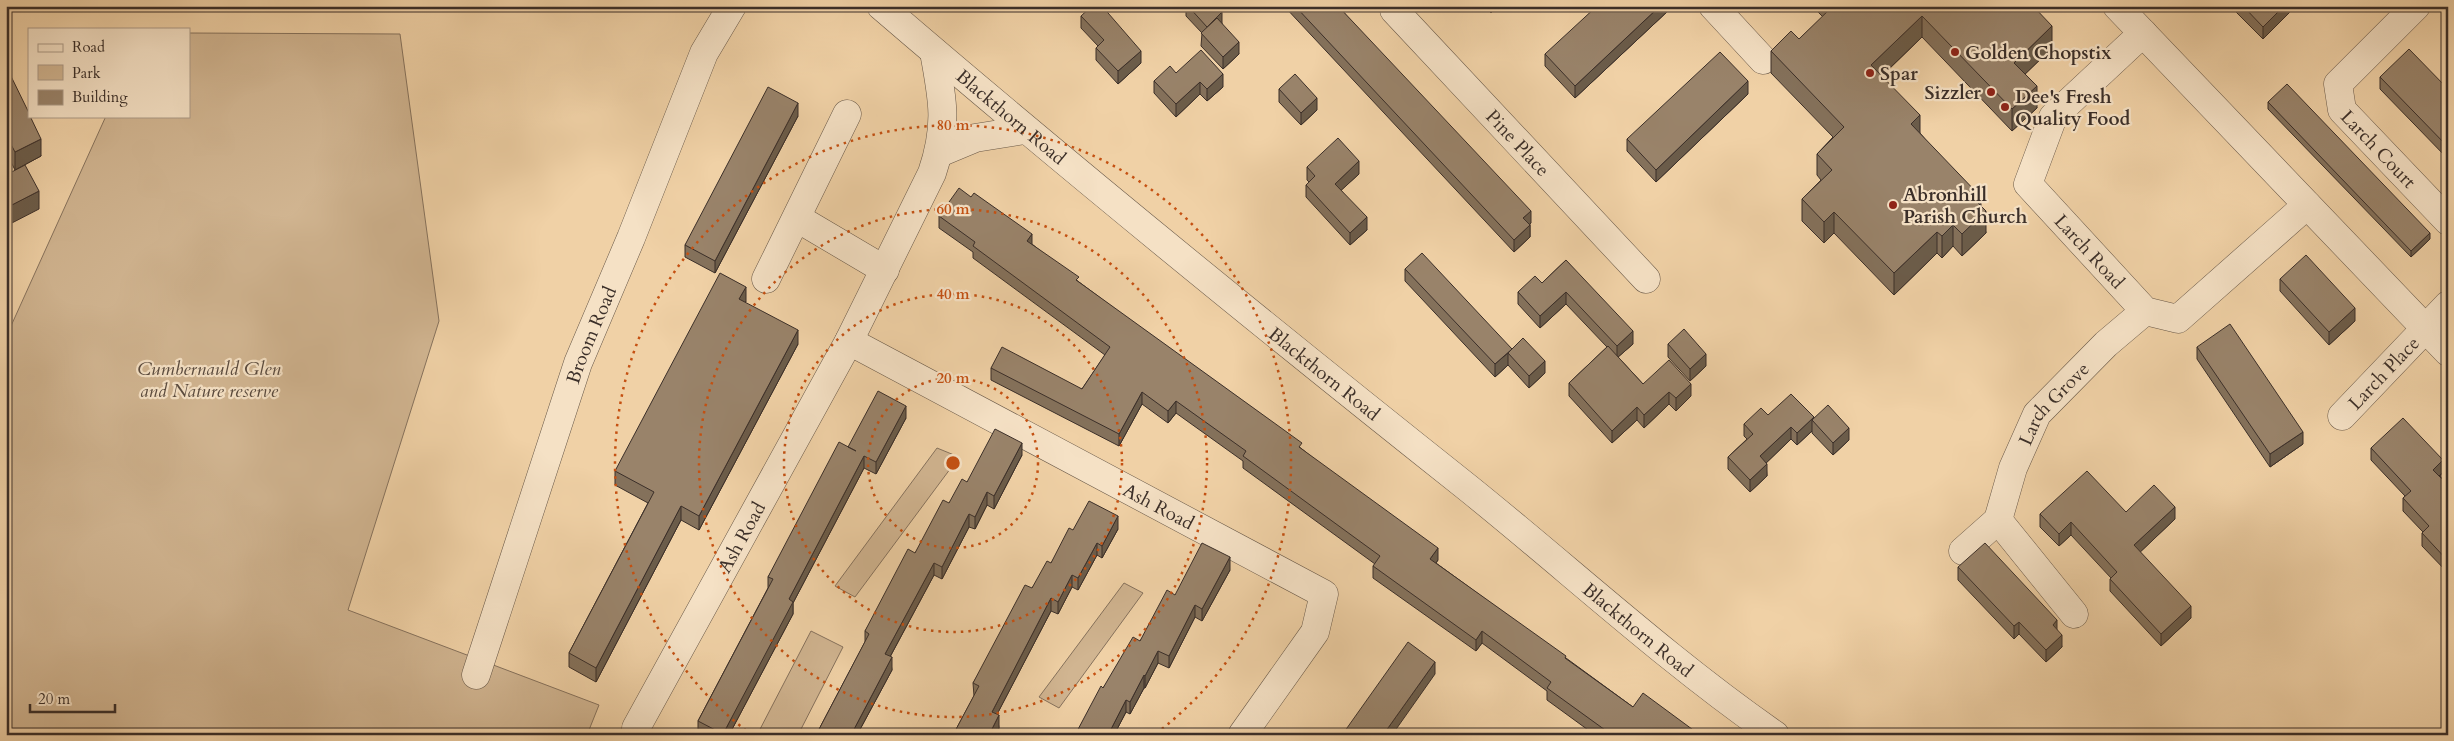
<svg xmlns="http://www.w3.org/2000/svg" width="2454" height="741" font-family="Cardo,serif">
	<rect width="100%" height="100%" fill="#f0d1a6"/>
	<filter id="stains"><feTurbulence type="fractalNoise" baseFrequency=".004" numOctaves="4"/><feColorMatrix values="0 0 0 0 .2 0 0 0 0 .09 0 0 0 0 .02 0 0 0 .5 -.17"/></filter>
	<radialGradient id="worn" r=".72"><stop offset=".6" stop-color="#630" stop-opacity="0"/><stop offset="1" stop-color="#630" stop-opacity=".3"/></radialGradient>
	<!-- green -->
	<g fill="#d1b591" stroke="#86725d">
		<path d="M189 33 400 34 439 321 348 610 599 705 587 735H6V337L106 116H189Z"/>
		<path d="M937 448 959 457 855 597 835 586Z"/>
		<path d="M1124 583 1143 593 1059 708 1039 697Z"/>
		<path d="M811 631 843 647 798 735H757Z"/>
	</g>
	<g fill="none" stroke-linecap="round" stroke-linejoin="round">
		<!-- minor casing -->
		<g stroke="#685848" stroke-width="29">
			<g id="minor">
				<path id="s1" d="M881 6C1073 171 1269 330 1468 488 1570 570 1667 660 1775 735"/>
				<path id="s2" d="M1399 6 1394 10 1646 279"/>
				<path d="M1713 6 1763 60"/>
				<path d="M2117 6 2448 352"/>
				<path id="s3" d="M2416 6 2338 84 2342 110 2448 221"/>
				<path id="s4" d="M2143 33 2053 117 2028 184 2145 311 2178 319 2307 205"/>
				<path d="M939 153 975 138 1025 130"/>
				<path d="M797 218 885 270"/>
				<path d="M766 279 847 114"/>
				<path id="s5" d="M849 341 1324 594 1315 632 1242 735"/>
				<path id="s6" d="M2342 416 2448 305"/>
				<path d="M1998 520 2074 614"/>
				<path id="s7" d="M1963 551 1998 520 2013 468 2037 414 2106 344 2145 311"/>
				<path id="s8" d="M476 675 578 363 631 238 704 53 732 6"/>
				<path id="s9" d="M636 735V728L849 341 932 173C948 126 943 100 934 52"/>
			</g>
		</g>
		<!-- minor -->
		<use href="#minor" stroke="#f5e1c5" stroke-width="28"/>
	</g>
	<!-- wall -->
	<g fill="#84715b" stroke="#3b2f29">
		<path d="M1186 6H1217L1222 24 1239 54 1223 69 1201 46 1202 33 1186 16Z"/>
		<path d="M1284 6H1338L1531 223 1530 224V237L1514 252Z"/>
		<path d="M1484 6H1498L1491 13Z"/>
		<path d="M1669 6V10L1575 98 1545 66V54Z"/>
		<path d="M1812 6H2033L2052 48 2025 74 2037 108 2012 131 1922 37 1882 76 1920 133 1981 207 1986 233 1962 256 1953 246 1942 258 1937 253 1894 295 1834 233 1824 243 1802 221V199L1821 180 1817 175V154L1833 137 1771 73V51L1799 39 1823 17Z"/>
		<path d="M2236 6H2296L2263 39 2236 12Z"/>
		<path d="M1081 16 1141 63 1118 84 1096 60V48L1098 46 1081 28Z"/>
		<path d="M6 66 41 156 15 170 6 152Z"/>
		<path d="M1176 73 1223 87 1207 101 1200 94 1176 117 1154 93V81Z"/>
		<path d="M2380 77 2448 89V159L2380 89Z"/>
		<path d="M1279 89 1317 110 1301 125 1279 102Z"/>
		<path d="M1748 94 1656 182 1627 151V139Z"/>
		<path d="M2268 102 2430 239 2411 257 2268 109Z"/>
		<path d="M798 116 715 273 685 257V245Z"/>
		<path d="M1307 167 1359 174 1341 190 1367 230 1350 245 1306 197V185L1309 182 1307 180Z"/>
		<path d="M939 216 1032 244 1079 282 1302 449 1438 560 1436 563 1633 707 1700 735H1595L1547 700V691L1482 643 1476 651 1373 578V566L1375 564 1243 468V461L1176 413 1168 423 1142 404 1119 446 991 380V368L1082 389 1105 355 973 258V252L939 228Z"/>
		<path d="M1566 260 1633 344 1618 357 1643 384 1691 396 1676 411 1669 404 1644 428 1637 420 1612 443 1569 396V383L1607 347 1566 304 1540 328 1518 304V292L1542 283Z"/>
		<path d="M1405 269 1512 349 1545 373 1529 388 1508 365 1495 377 1405 281Z"/>
		<path d="M2280 279 2355 321 2329 345 2280 291Z"/>
		<path d="M746 301 745 303 798 344 699 530 681 520 596 682 569 667V653L648 503 615 485V471Z"/>
		<path d="M1668 344 1706 366 1690 381 1668 357Z"/>
		<path d="M2197 347 2303 444 2270 467 2197 359Z"/>
		<path d="M1768 415 1814 419 1849 440 1833 455 1812 433V431L1797 445 1791 439 1766 463 1767 476 1750 492 1728 469V457L1747 439 1744 436V424Z"/>
		<path d="M906 418 876 474 864 468 793 603V614L729 735H701L698 733V721L768 588V577L848 447Z"/>
		<path d="M2371 448 2443 472 2440 476 2448 485V573L2422 546V533L2423 532 2403 511V498L2405 496 2371 460Z"/>
		<path d="M1022 455 994 509 987 505 975 529 969 527 942 579 934 575 890 657 892 670 857 735H816L865 642V631L915 553 949 503 967 482Z"/>
		<path d="M2126 512 2175 519 2140 552 2191 618 2161 646 2110 591V579L2111 578 2071 535 2059 546 2040 527V514Z"/>
		<path d="M1118 529 1102 558 1097 555 1078 590 1072 587 1058 614 1051 611 997 714 999 728 996 735H953L974 696 973 683 1032 588 1051 563 1073 530Z"/>
		<path d="M1958 567 2057 630 2062 647 2046 662 2019 634 2014 639 1958 580Z"/>
		<path d="M1230 570 1202 621 1195 617 1169 668 1158 663 1145 688H1144L1130 714 1126 712 1114 735H1075L1103 688 1140 641 1175 595Z"/>
	</g>
	<!-- shaded-wall -->
	<g fill="#6b5c4a" stroke="#3b2f29">
		<path d="M1491 6H1498L1491 13Z"/>
		<path d="M1660 6H1669V10L1575 98V86Z"/>
		<path d="M2284 6H2296L2263 39V27Z"/>
		<path d="M1222 12V24L1207 39V27Z"/>
		<path d="M1922 16V37L1871 86V65Z"/>
		<path d="M2052 26V48L2014 85V63Z"/>
		<path d="M1239 42V54L1223 69V57Z"/>
		<path d="M1141 51V63L1118 84V71Z"/>
		<path d="M1223 74V87L1207 101V89Z"/>
		<path d="M1748 81V94L1656 182V170Z"/>
		<path d="M1200 82V94L1176 117V104Z"/>
		<path d="M2037 86V108L2012 131V109Z"/>
		<path d="M1317 98V110L1301 125V113Z"/>
		<path d="M798 103V116L715 273V261Z"/>
		<path d="M1920 115V137L1911 124Z"/>
		<path d="M41 139V156L15 170V152Z"/>
		<path d="M1359 161V174L1335 196V184Z"/>
		<path d="M39 191V209L6 226V208Z"/>
		<path d="M1981 197V215L1986 211V233L1962 256V234L1977 202Z"/>
		<path d="M1531 211V223L1523 230V218Z"/>
		<path d="M1834 212V233L1824 243V222Z"/>
		<path d="M1367 217V230L1350 245V233Z"/>
		<path d="M1530 225V237L1514 252V240Z"/>
		<path d="M1953 225V246L1942 258V236Z"/>
		<path d="M1937 232V253L1894 295V273Z"/>
		<path d="M2430 233V239L2411 257V251Z"/>
		<path d="M1032 234V246L1027 241Z"/>
		<path d="M746 287V301L739 314V299Z"/>
		<path d="M1566 292V304L1540 328V316Z"/>
		<path d="M2355 308V321L2329 345V332Z"/>
		<path d="M798 330V344L699 530V516Z"/>
		<path d="M1633 331V344L1617 358V346Z"/>
		<path d="M1508 353V365L1495 377V364Z"/>
		<path d="M1706 354V366L1690 381V369Z"/>
		<path d="M1545 361V373L1529 388V376Z"/>
		<path d="M1691 384V396L1676 411V398Z"/>
		<path d="M1142 392V404L1119 446V434Z"/>
		<path d="M1669 392V404L1644 428V415Z"/>
		<path d="M1176 401V413L1168 423V411Z"/>
		<path d="M906 406V418L876 474V462Z"/>
		<path d="M1637 407V420L1612 443V431Z"/>
		<path d="M1814 417V422L1812 420V431L1797 445V433Z"/>
		<path d="M1791 427V439L1760 469V456Z"/>
		<path d="M1849 428V440L1833 455V443Z"/>
		<path d="M2303 432V444L2270 467V454Z"/>
		<path d="M1022 443V455L994 509V496Z"/>
		<path d="M864 456V468L793 603V614L729 735H723L789 599Z"/>
		<path d="M2443 460V472L2433 482V470Z"/>
		<path d="M1767 464V476L1750 492V480Z"/>
		<path d="M987 492V505L975 529V517Z"/>
		<path d="M681 506V520L596 682V668Z"/>
		<path d="M2175 507V519L2134 558V545Z"/>
		<path d="M969 514V527L942 579V567Z"/>
		<path d="M1118 516V529L1102 558V546Z"/>
		<path d="M2071 522V535L2059 546V534Z"/>
		<path d="M1097 543V555L1078 590V578Z"/>
		<path d="M1438 548V560L1430 571V559Z"/>
		<path d="M1230 557V570L1202 621V609Z"/>
		<path d="M934 563V575L885 666V654Z"/>
		<path d="M1072 575V587L1058 614V602Z"/>
		<path d="M1051 598V611L992 724V712Z"/>
		<path d="M1195 605V617L1169 668V656Z"/>
		<path d="M2191 606V618L2161 646V634Z"/>
		<path d="M2057 620V633L2053 625Z"/>
		<path d="M2019 622V634L2014 639V626Z"/>
		<path d="M1482 631V643L1476 651V640Z"/>
		<path d="M2062 635V647L2046 662V650Z"/>
		<path d="M1158 651V663L1145 688V676Z"/>
		<path d="M892 657V670L857 735H851Z"/>
		<path d="M1435 662V674L1392 735H1383Z"/>
		<path d="M1144 675V688L1130 714V702Z"/>
		<path d="M1126 700V712L1114 735H1108Z"/>
		<path d="M999 715V728L996 735H989Z"/>
	</g>
	<!-- building -->
	<g fill="#99836a" stroke="#3b2f29">
		<path d="M1092 6H1102L1141 51 1118 71 1096 48 1104 40 1081 16Z"/>
		<path d="M1188 6H1217L1222 12 1207 27Z"/>
		<path d="M1295 6H1338L1531 211 1523 218 1530 225 1514 240Z"/>
		<path d="M1597 6H1660L1575 86 1545 54Z"/>
		<path d="M1833 6H2033L2052 26 2014 63 2037 86 2012 109 1922 16 1871 65 1920 115 1911 124 1981 197 1977 202 1986 211 1962 234 1953 225 1942 236 1937 232 1894 273 1834 212 1824 222 1802 199 1832 170 1817 154 1844 127 1771 51 1791 31 1799 39Z"/>
		<path d="M2243 6H2284L2263 27Z"/>
		<path d="M1217 18 1239 42 1223 57 1201 33Z"/>
		<path d="M2409 49 2448 89V147L2380 77Z"/>
		<path d="M1201 50 1223 74 1207 89 1200 82 1176 104 1154 81 1170 66 1176 73Z"/>
		<path d="M1720 52 1748 81 1656 170 1627 139Z"/>
		<path d="M6 66 29 113V116H30L41 139 15 152 6 135Z"/>
		<path d="M1295 74 1317 98 1301 113 1279 89Z"/>
		<path d="M2287 84 2430 233 2411 251 2268 102Z"/>
		<path d="M768 87 798 103 715 261 685 245Z"/>
		<path d="M1338 138 1359 161 1335 184 1367 217 1350 233 1306 185 1315 176 1307 167Z"/>
		<path d="M25 165 39 191 6 208V175Z"/>
		<path d="M959 188 971 197 974 193 1032 234 1027 241 1079 277 1076 280 1302 443 1299 447 1438 548 1430 559 1566 656 1565 658 1633 707 1643 693 1700 735H1612L1547 688 1551 682 1482 631 1476 640 1373 566 1380 556 1243 456 1246 451 1176 401 1168 411 1142 392 1119 434 991 368 1002 347 1082 389 1110 347 973 246 975 242 939 216Z"/>
		<path d="M1422 253 1512 349 1495 364 1405 269Z"/>
		<path d="M2306 255 2355 308 2329 332 2280 279Z"/>
		<path d="M1566 260 1633 331 1617 346 1566 292 1540 316 1518 292 1535 276 1542 283Z"/>
		<path d="M720 273 746 287 739 299 798 330 699 516 681 506 596 668 569 653 654 492 615 471Z"/>
		<path d="M2230 324 2303 432 2270 454 2197 347Z"/>
		<path d="M1684 329 1706 354 1690 369 1668 344Z"/>
		<path d="M1523 338 1545 361 1529 376 1508 353Z"/>
		<path d="M1608 346 1643 384 1669 360 1691 384 1676 398 1669 392 1644 415 1637 407 1612 431 1569 383Z"/>
		<path d="M878 391 906 406 876 462 864 456 789 599 793 602 723 734 698 721 773 579 768 577 839 442 856 451 848 447Z"/>
		<path d="M1791 394 1814 417 1797 433 1791 427 1760 456 1767 464 1750 480 1728 457 1753 434 1744 424 1761 408 1768 415Z"/>
		<path d="M1828 405 1849 428 1833 443 1812 420Z"/>
		<path d="M2403 418 2443 460 2433 470 2448 485V561L2422 533 2429 526 2403 498 2411 491 2371 448Z"/>
		<path d="M995 429 1022 443 994 496 987 492 975 517 969 514 942 567 934 563 885 654 892 657 851 735H816L869 634 865 631 908 549 915 553 943 500 949 503 962 479 967 482Z"/>
		<path d="M2087 471 2126 512 2154 485 2175 507 2134 545 2191 606 2161 634 2110 579 2117 572 2071 522 2059 534 2040 514Z"/>
		<path d="M1089 501 1118 516 1102 546 1097 543 1078 578 1072 575 1058 602 1051 598 992 712 999 715 989 735H953L979 686 973 683 1025 585 1032 588 1047 561 1051 563 1069 528 1073 530Z"/>
		<path d="M1202 543 1230 557 1202 609 1195 605 1169 656 1158 651 1145 676 1144 675 1130 702 1126 700 1108 735H1075L1101 686 1103 688 1133 637 1140 641 1167 590 1175 595Z"/>
		<path d="M1985 543 2057 620 2053 625 2062 635 2046 650 2019 622 2014 626 1958 567Z"/>
		<path d="M1408 642 1435 662 1383 735H1342Z"/>
	</g>
	<!-- distance rings -->
	<g fill="none" stroke="#c55112" stroke-width="2.5" stroke-dasharray="2.5 5">
		<circle cx="953" cy="463" r="85"/>
		<circle cx="953" cy="463" r="169"/>
		<circle cx="953" cy="463" r="254"/>
		<path d="M752 735A338 338 0 1 1 1154 735"/>
	</g>
	<!-- markers -->
	<g fill="#8f2418" stroke="#f5e1c5" stroke-width="2">
		<circle cx="1955" cy="52" r="5"/>
		<circle cx="1870" cy="73" r="5"/>
		<circle cx="1991" cy="92" r="5"/>
		<circle cx="2005" cy="107" r="5"/>
		<circle cx="1893" cy="205" r="5"/>
	</g>
	<g text-anchor="middle" stroke-width="4.5" stroke-linejoin="round" paint-order="stroke">
		<!-- poi labels -->
		<g font-size="19" font-weight="bold" fill="#3b2f29" stroke="#f5e1c5" text-anchor="start">
			<text x="1965" y="59">Golden Chopstix</text>
			<text x="1880" y="80">Spar</text>
			<text x="1981" y="99" text-anchor="end">Sizzler</text>
			<text x="2015" y="103">Dee's Fresh<tspan x="2015" dy="22">Quality Food</tspan></text>
			<text x="1903" y="201">Abronhill<tspan x="1903" dy="22">Parish Church</tspan></text>
		</g>
		<!-- street labels -->
		<g font-size="19" fill="#3b2f29" stroke="#f5e1c5">
			<text dy="7" stroke="none"><textPath href="#s1" startOffset="171">Blackthorn Road</textPath></text>
			<text dy="7" stroke="none"><textPath href="#s2" startOffset="188">Pine Place</textPath></text>
			<text dy="7" stroke="none"><textPath href="#s3" startOffset="190">Larch Court</textPath></text>
			<text dy="7" stroke="none"><textPath href="#s4" startOffset="286">Larch Road</textPath></text>
			<text dy="7" stroke="none"><textPath href="#s8" startOffset="359">Broom Road</textPath></text>
			<text dy="7" stroke="none"><textPath href="#s6" startOffset="60">Larch Place</textPath></text>
			<text dy="7" stroke="none"><textPath href="#s1" startOffset="576">Blackthorn Road</textPath></text>
			<text dy="7" stroke="none"><textPath href="#s7" startOffset="178">Larch Grove</textPath></text>
			<text dy="7" stroke="none"><textPath href="#s5" startOffset="351">Ash Road</textPath></text>
			<text dy="7" stroke="none"><textPath href="#s9" startOffset="225">Ash Road</textPath></text>
			<text dy="7" stroke="none"><textPath href="#s1" startOffset="981">Blackthorn Road</textPath></text>
		</g>
		<!-- park labels -->
		<g font-size="19" font-style="italic" fill="#594a3e" stroke="#f5e1c5">
			<text x="209" y="375">Cumbernauld Glen<tspan x="209" dy="22">and Nature reserve</tspan></text>
		</g>
	</g>
	<circle cx="953" cy="463" r="8" fill="#c55112" stroke="#f5e1c5" stroke-width="2.5"/>
	<g font-size="15" text-anchor="middle" font-weight="bold" fill="#c55112" stroke="#f5e1c5" stroke-width="4.5" stroke-linejoin="round" paint-order="stroke">
		<text x="953" y="130">80 m</text>
		<text x="953" y="214">60 m</text>
		<text x="953" y="299">40 m</text>
		<text x="953" y="383">20 m</text>
	</g>
	<!-- margin -->
	<rect width="2454" height="741" fill="none" stroke="#f0d1a6" stroke-width="25"/>
	<rect x="8" y="8" width="2439" height="726" fill="none" stroke="#3b2f29" stroke-width="2.5"/>
	<rect x="12" y="12" width="2429" height="716" fill="none" stroke="#3b2f29"/>
	<!-- legend -->
	<rect x="28" y="28" width="162" height="90" fill="#f5e1c5" stroke="#ab9a87"/>
	<rect x="38" y="44" width="25" height="8" fill="#f5e1c5" stroke="#ab9a87"/>
	<text x="72" y="52" font-size="15" fill="#3b2f29">Road</text>
	<rect x="38" y="65" width="25" height="15" fill="#d1b591" stroke="#ab9a87"/>
	<text x="72" y="78" font-size="15" fill="#3b2f29">Park</text>
	<rect x="38" y="90" width="25" height="15" fill="#99836a" stroke="#ab9a87"/>
	<text x="72" y="102" font-size="15" fill="#3b2f29">Building</text>
	<!-- scale -->
	<path d="M30 704v8h85v-8" fill="none" stroke="#3b2f29" stroke-width="2.5"/>
	<text x="38" y="704" font-size="15" fill="#3b2f29" stroke="#f5e1c5" stroke-width="4" paint-order="stroke">20 m</text>
	<rect width="100%" height="100%" filter="url(#stains)"/>
	<rect width="100%" height="100%" fill="url(#worn)"/>
</svg>
